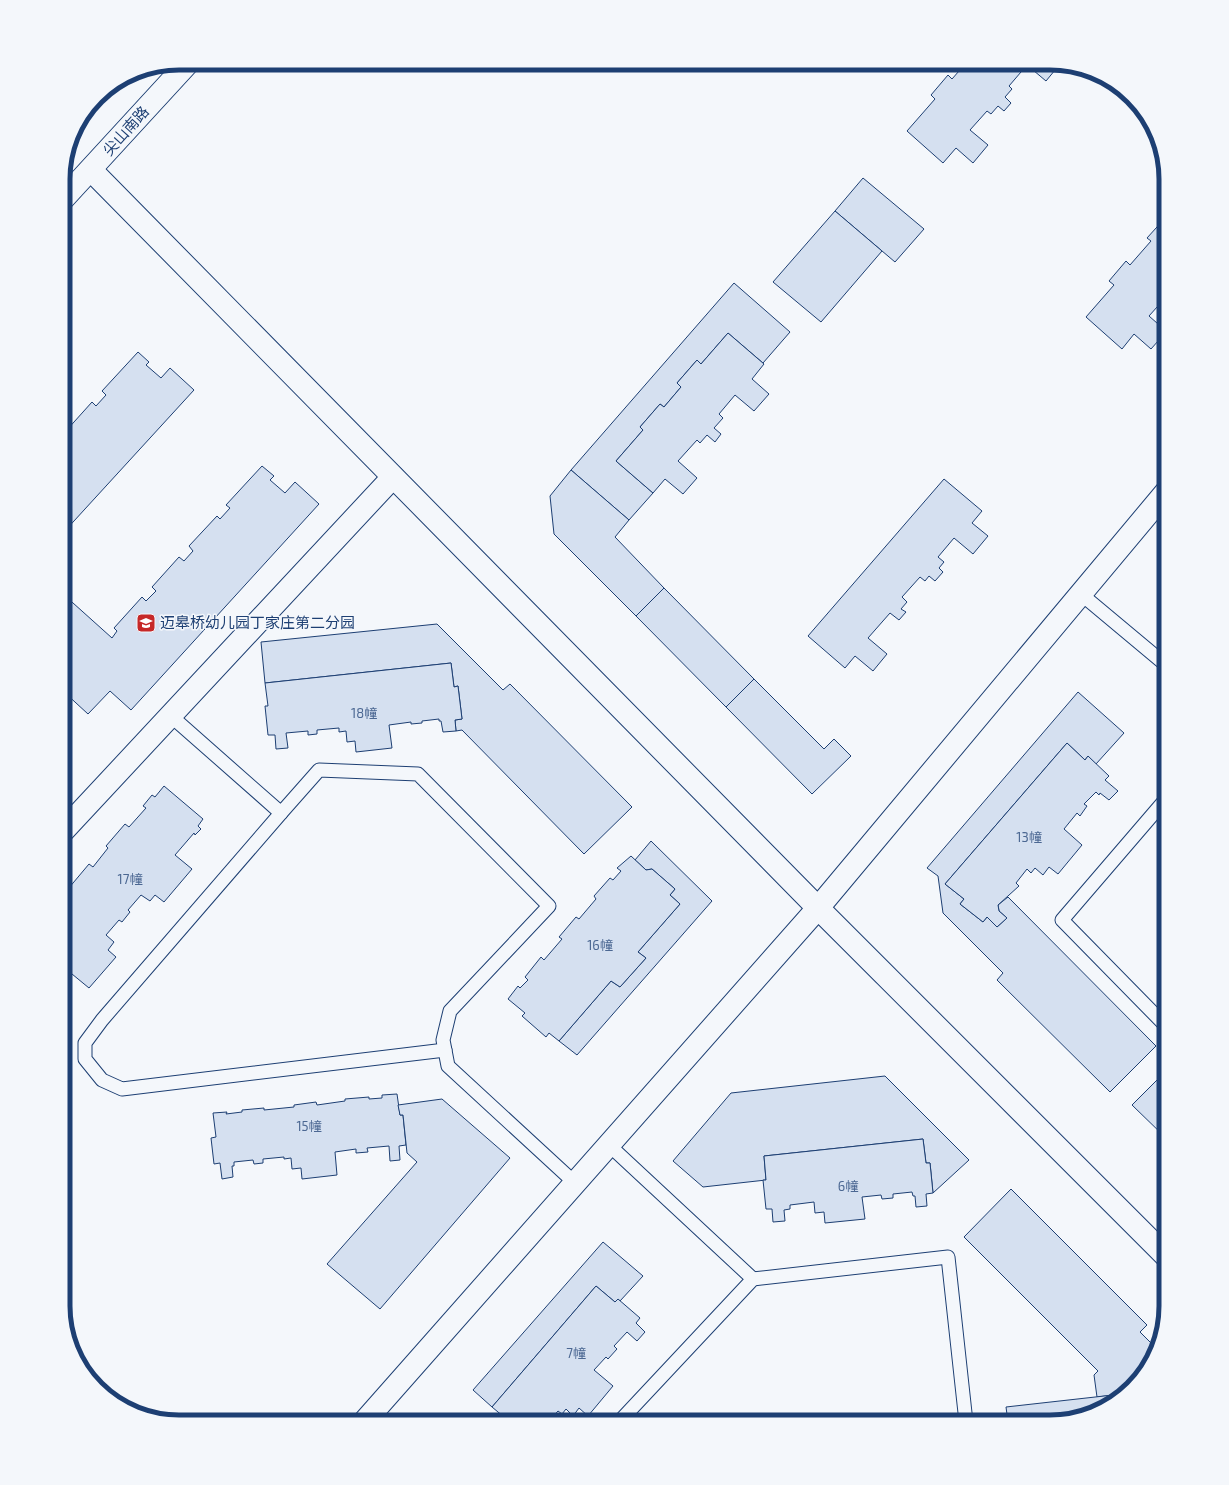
<svg xmlns="http://www.w3.org/2000/svg" width="1229" height="1485" font-family="'Exo 2','Noto Sans SC',sans-serif">
	<rect width="100%" height="100%" fill="#f4f7fb"/>
	<g fill="none" stroke-linecap="round" stroke-linejoin="round">
		<!-- stream -->
		<path stroke="#bed0e5" stroke-width="9" d="M123 1406 131 1411"/>
	</g>
	<!-- building -->
	<g fill="#d5e0f0" stroke="#1d3f73">
		<path d="M966 63 1060 64 1046 81 1027 65 1009 86 1012 89 1005 97 1011 103 1004 111 998 106 991 114 987 111 970 130 988 145 973 163 956 148 943 163 907 131 935 99 931 95 948 75 952 79Z"/>
		<path d="M863 178 924 229 895 262 835 211Z"/>
		<path d="M835 211 882 251 821 322 773 282Z"/>
		<path d="M1166 217V297L1149 316 1166 331V332L1151 349 1134 334 1122 349 1086 317 1114 285 1109 281 1126 261 1130 265 1151 241 1147 238Z"/>
		<path d="M734 283 790 332 763 363 728 333 701 364 697 360 677 383 681 387 664 407 660 404 640 427 643 430 616 461 653 493 629 520 571 470Z"/>
		<path d="M728 333 764 364 752 379 769 394 754 411 735 395 719 414 723 418 714 428 721 434 715 442 707 435 700 443 697 440 678 461 697 478 683 494 665 479 653 493 616 461 643 430 640 427 660 404 664 407 681 387 677 383 697 360 701 364Z"/>
		<path d="M138 352 149 362 146 365 161 378 170 368 194 390 63 533V441L68 435 65 432 92 402 96 406 106 395 102 391Z"/>
		<path d="M262 466 274 476 270 480 285 493 295 482 319 504 131 710 110 691 88 714 63 691V649L64 648 63 647V594L112 638 117 631 114 628 142 597 146 601 156 591 152 587 179 557 184 561 193 551 189 546 217 516 220 519 230 508 226 505Z"/>
		<path d="M571 470 629 520 615 537 664 588 636 616 554 534 550 496Z"/>
		<path d="M944 479 982 511 972 523 988 536 973 554 954 538 938 557 944 562 939 568 943 572 935 581 929 576 925 581 920 577 902 597 907 602 901 609 906 612 899 620 890 613 868 638 887 654 873 671 855 656 845 668 808 636Z"/>
		<path d="M664 588 754 679 726 707 636 616Z"/>
		<path d="M437 624 503 690 510 684 632 807 584 854 462 730 456 731 455 720 462 719 458 686 454 687 451 663 265 683 261 642Z"/>
		<path d="M451 663 454 687 458 686 462 719 455 720 456 731 443 732 441 721H439V719L422 721V723L411 724V722L389 725 392 748 356 752 355 741 347 742 346 731 339 732V728L317 730V734L308 735V731L286 733 288 748 276 749 275 735H268L265 706H268L265 683Z"/>
		<path d="M754 679 824 749 834 739 851 756 812 794 726 707Z"/>
		<path d="M1078 692 1124 733 1096 764 1088 756 1085 760 1067 743 945 884 964 899 960 904 983 922 987 917 997 927 1007 918 999 911 998 905 1008 897 1156 1046 1110 1092 997 980 1003 973 943 913 938 876 927 868Z"/>
		<path d="M1067 743 1085 760 1088 756 1109 776 1105 780 1118 791 1109 800 1100 793 1099 795 1096 792 1084 804 1087 806 1080 816 1077 813 1064 829 1082 845 1058 874 1049 867 1043 875 1035 868 1031 873 1027 869 1016 883 1019 886 998 905 999 911 1007 918 997 927 987 917 983 922 960 904 964 899 945 884Z"/>
		<path d="M164 786 203 819 198 826 201 829 195 835 194 833 175 855 192 869 164 902 155 895 150 901 141 895 128 910 130 912 122 922 119 920 106 935 114 942 108 950 116 957 89 988 72 974 63 985V900L71 891 68 889 89 864 93 867 108 848 106 846 125 824 129 827 146 808 143 806 152 795 155 797Z"/>
		<path d="M651 841 712 901 577 1055 559 1041 611 981 620 987 646 958 638 952 680 904 670 895 675 889 652 869 646 870 635 860Z"/>
		<path d="M631 856 646 870 652 869 675 889 670 895 680 904 638 952 646 958 620 987 611 981 559 1041 549 1033 546 1037 522 1016 525 1013 508 999 518 986 520 988 528 980 525 977 541 957 544 960 562 939 559 937 576 917 579 919 596 899 594 896 610 878 613 880 621 871 617 868Z"/>
		<path d="M1166 1071V1138L1132 1105Z"/>
		<path d="M885 1076 969 1160 933 1193 930 1163H926L923 1139 764 1156 766 1180 703 1187 673 1161 731 1093Z"/>
		<path d="M397 1094 400 1115H403L406 1145 399 1146 400 1160 390 1161 389 1146 367 1148 368 1152 356 1153V1149L335 1152 337 1175 302 1179 301 1168 292 1169 291 1158 284 1159V1157L263 1159V1163L254 1164 253 1160 234 1162V1166H232L233 1177 222 1179 220 1163 214 1164 211 1138 216 1137 213 1113 227 1112 226 1114 242 1112V1110L264 1108V1110L294 1107V1105L316 1102 317 1105 345 1101V1099L369 1097V1099L382 1098V1095Z"/>
		<path d="M442 1099 510 1158 380 1309 327 1264 417 1162 407 1153 403 1115H400L398 1105Z"/>
		<path d="M923 1139 926 1163H930L933 1193 926 1194 927 1206 916 1207 915 1196H913L912 1192 893 1194V1198L882 1199 881 1195 862 1197 865 1219 825 1223 824 1212 815 1213 814 1202 790 1205V1209L784 1210 785 1221 773 1222 772 1209H766L763 1180H766L764 1156Z"/>
		<path d="M1011 1189 1147 1325 1140 1332 1156 1348 1154 1358 1122 1394 1097 1397 1094 1375 1098 1371 964 1237Z"/>
		<path d="M603 1242 643 1276 620 1301 618 1299 615 1302 596 1286 492 1407 473 1390Z"/>
		<path d="M596 1286 615 1302 618 1299 640 1318 636 1323 645 1332 637 1341 627 1332 614 1346 617 1349 608 1359 606 1357 594 1370 613 1386 588 1416 579 1408 573 1416 566 1409 562 1414 558 1411 548 1422H510L492 1407Z"/>
		<path d="M1122 1394 1115 1402 1050 1422H1008L1006 1407Z"/>
	</g>
	<g fill="none" stroke-linecap="round" stroke-linejoin="round">
		<!-- service casing -->
		<g stroke="#1d3f73" stroke-width="15">
			<g id="service">
				<path d="M1081 594 1166 665"/>
				<path d="M171 716 281 813 319 770 418 774 549 906 450 1011 443 1040 448 1066 575 1183"/>
				<path d="M1166 799 1062 920 1166 1026"/>
				<path d="M281 813 102 1020 85 1043V1059L102 1080 122 1089 445 1050"/>
				<path d="M609 1145 753 1279"/>
				<path d="M619 1422 753 1279 948 1257 966 1422"/>
			</g>
		</g>
		<!-- minor casing -->
		<g stroke="#1d3f73" stroke-width="24">
			<path id="minor" d="M63 831 393 477"/>
		</g>
		<!-- tertiary casing -->
		<g stroke="#1d3f73" stroke-width="24">
			<g id="tertiary">
				<path d="M91 170 818 908 1166 1256"/>
				<path d="M63 199 188 63"/>
				<path d="M364 1422 818 908 1166 492"/>
			</g>
		</g>
		<!-- service -->
		<use href="#service" stroke="#f4f7fb" stroke-width="13"/>
		<!-- minor -->
		<use href="#minor" stroke="#f4f7fb" stroke-width="22"/>
		<!-- tertiary -->
		<use href="#tertiary" stroke="#f4f7fb" stroke-width="22"/>
	</g>
	<!-- icons -->
	<defs>
		<g id="school-square" transform="scale(1)"><rect x="-9" y="-9" width="18" height="18" rx="4" fill="#c62828" stroke="#f4f7fb"/><path d="M0-5L7-2L0 1L-7-2ZM-4 1L0 2.5L4 1V4Q0 6-4 4Z" fill="#fff"/></g>
	</defs>
	<g fill-rule="evenodd">
		<use href="#school-square" x="146" y="623"/>
	</g>
	<g text-anchor="middle" stroke-width="3" stroke-linejoin="round" paint-order="stroke">
		<!-- number labels -->
		<g font-size="13" fill="#4b6792">
			<text x="364" y="718">18幢</text>
			<text x="1029" y="842">13幢</text>
			<text x="130" y="884">17幢</text>
			<text x="600" y="950">16幢</text>
			<text x="309" y="1131">15幢</text>
			<text x="848" y="1191">6幢</text>
			<text x="576" y="1358">7幢</text>
		</g>
		<!-- street labels -->
		<g font-size="15" fill="#1d3f73" stroke="#f4f7fb">
			<text transform="translate(126 131) rotate(-48)" y="5">尖山南路</text>
		</g>
		<!-- poi labels -->
		<g font-size="15" fill="#1d3f73" stroke="#f4f7fb" text-anchor="start">
			<text x="160" y="628">迈皋桥幼儿园丁家庄第二分园</text>
		</g>
	</g>
	<!-- crop -->
	<path d="M0 0H1229V1485H0ZM179 70H1050A109 109 0 0 1 1159 179V1306A109 109 0 0 1 1050 1415H179A109 109 0 0 1 70 1306V179A109 109 0 0 1 179 70Z" fill="#f4f7fb" fill-rule="evenodd"/>
	<path fill="none" stroke="#1d3f73" stroke-width="5" d="M179 70H1050A109 109 0 0 1 1159 179V1306A109 109 0 0 1 1050 1415H179A109 109 0 0 1 70 1306V179A109 109 0 0 1 179 70Z"/>
</svg>
